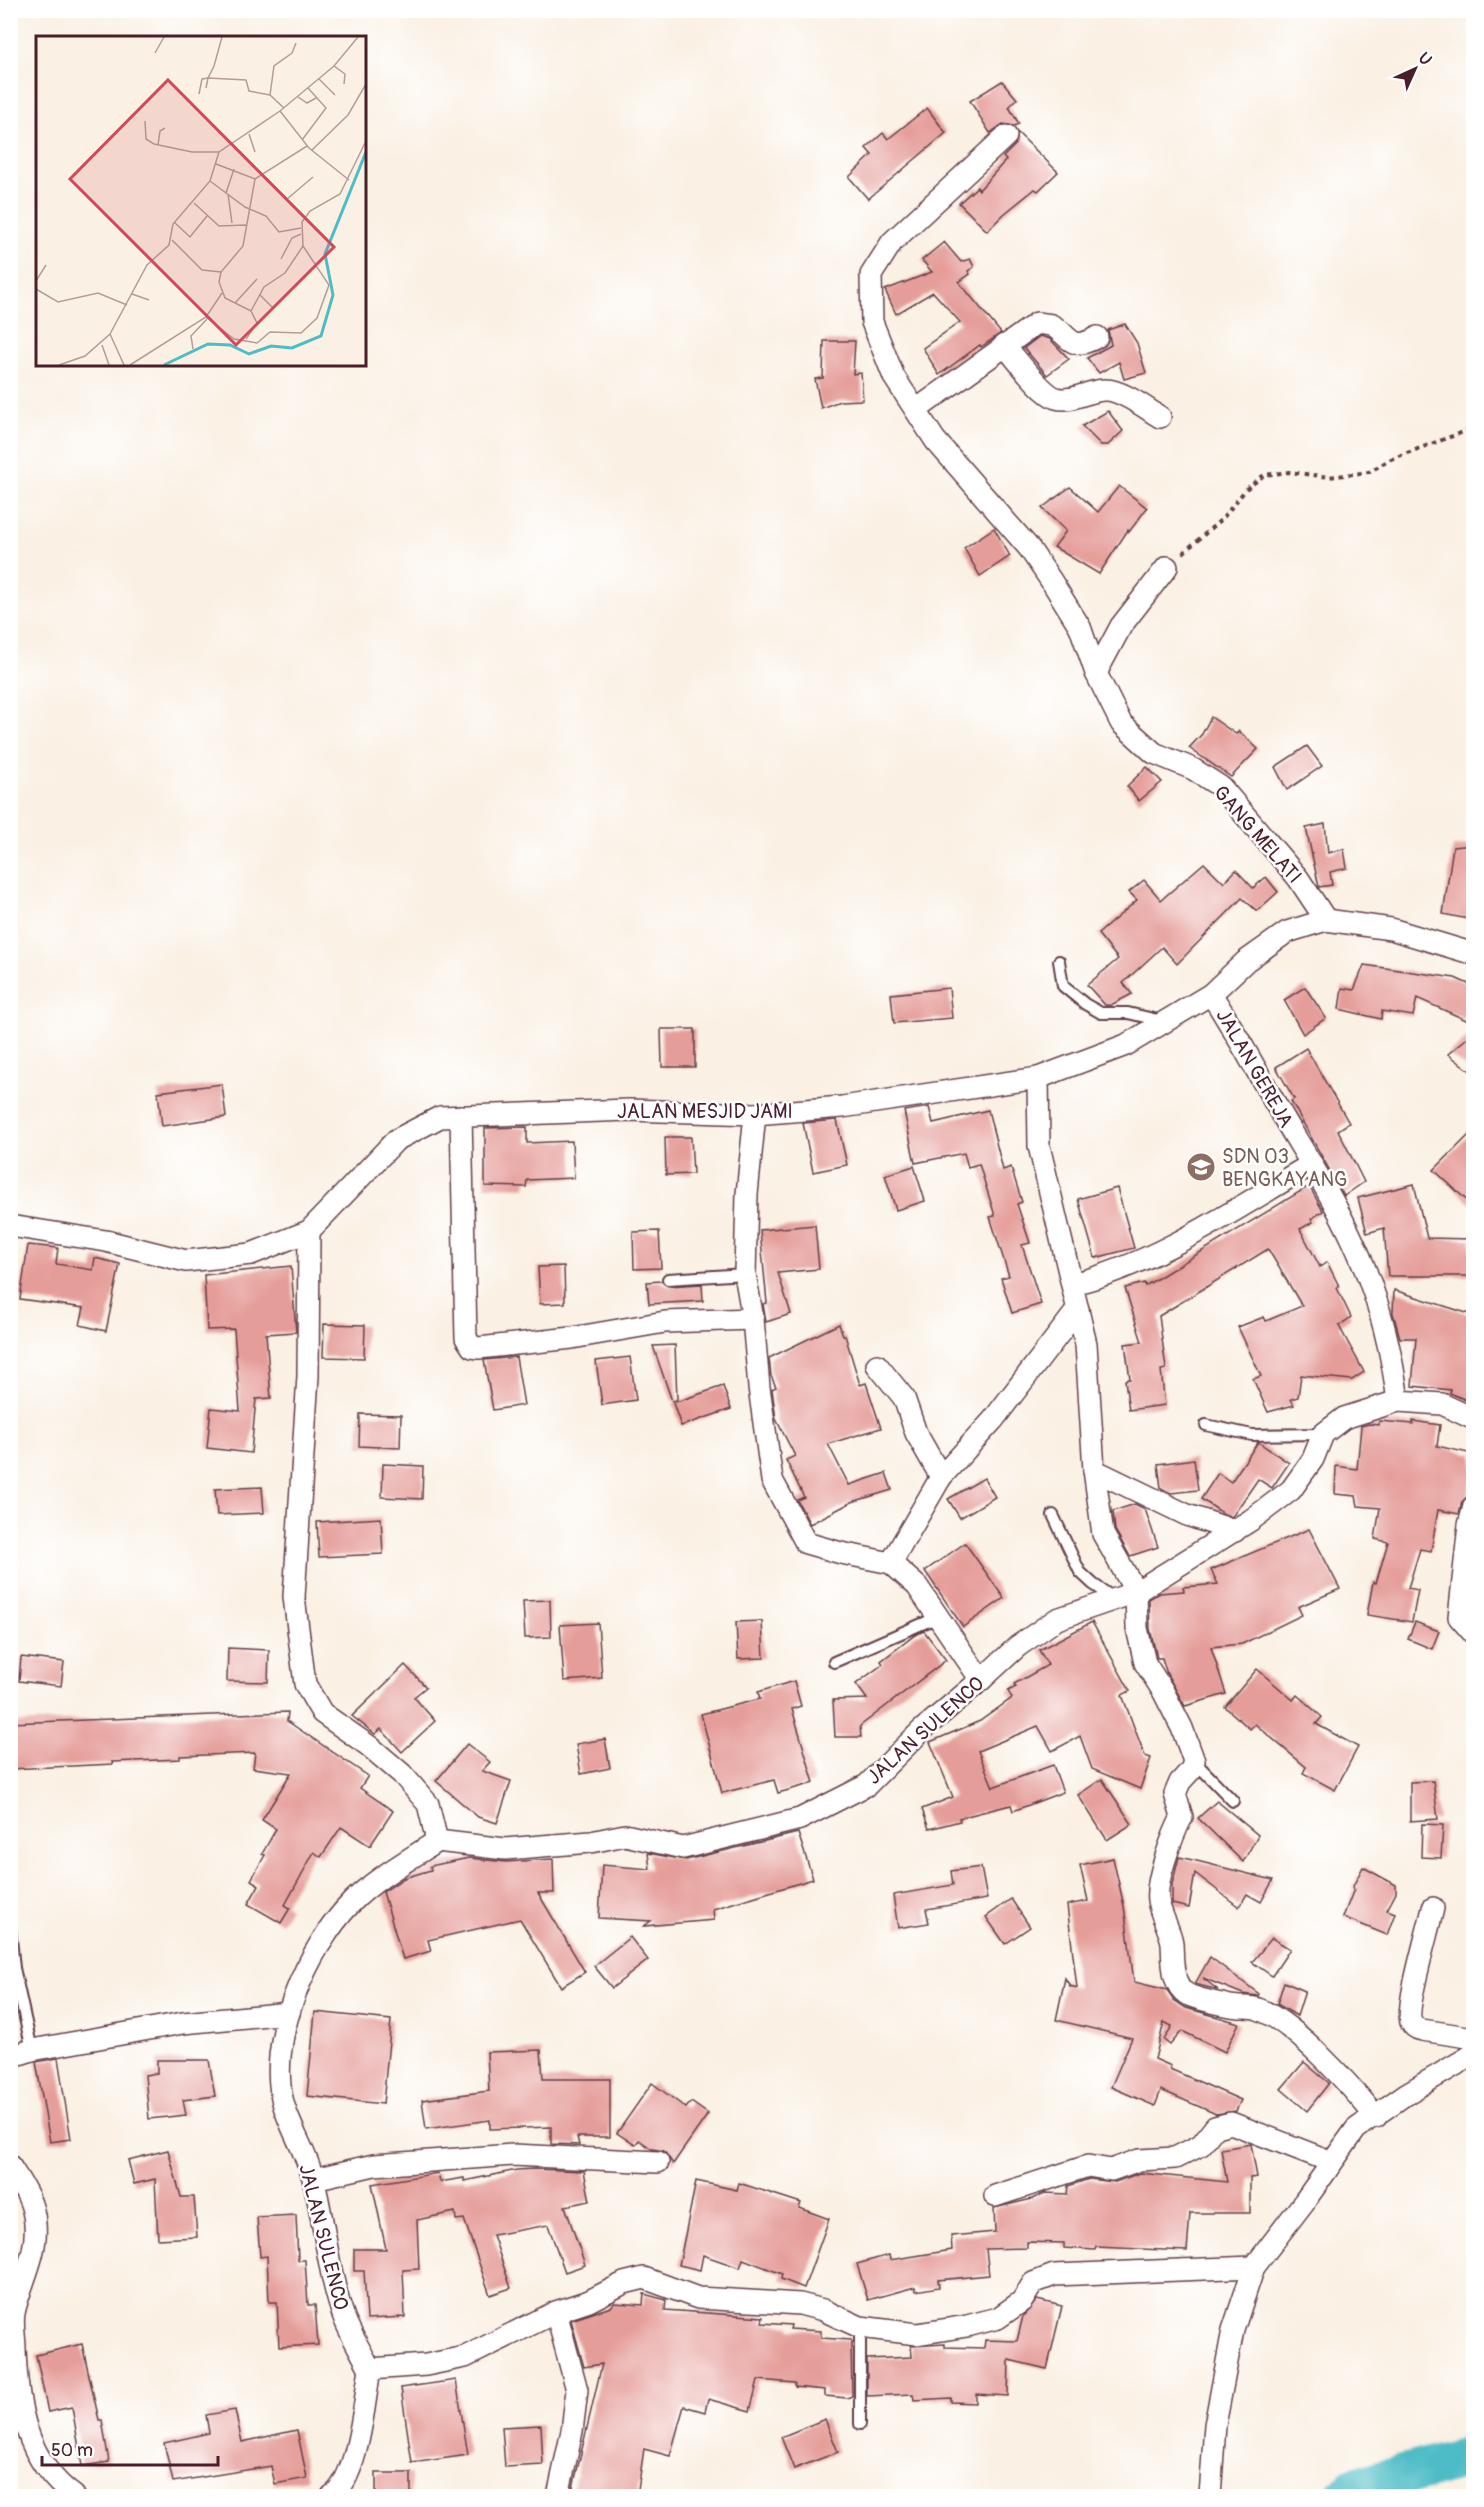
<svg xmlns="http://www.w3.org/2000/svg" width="1484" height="2507" font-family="Pangolin,sans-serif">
	<rect width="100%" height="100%" fill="#fff"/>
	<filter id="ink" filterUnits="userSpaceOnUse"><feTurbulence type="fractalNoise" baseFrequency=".0167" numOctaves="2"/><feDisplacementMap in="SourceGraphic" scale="12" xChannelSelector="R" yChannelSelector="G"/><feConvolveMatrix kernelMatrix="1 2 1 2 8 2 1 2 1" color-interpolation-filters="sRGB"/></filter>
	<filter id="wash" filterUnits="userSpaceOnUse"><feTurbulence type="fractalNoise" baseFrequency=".008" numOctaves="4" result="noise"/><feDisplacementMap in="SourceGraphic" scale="24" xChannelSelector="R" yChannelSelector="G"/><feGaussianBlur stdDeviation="1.35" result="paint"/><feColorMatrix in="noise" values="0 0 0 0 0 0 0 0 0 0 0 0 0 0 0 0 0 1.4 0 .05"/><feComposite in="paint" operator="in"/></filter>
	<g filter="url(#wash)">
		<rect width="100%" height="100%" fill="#faf0e3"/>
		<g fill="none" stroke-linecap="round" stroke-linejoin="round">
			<!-- river -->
			<path stroke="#4ebcc6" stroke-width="42" d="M1347 2496 1354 2488 1474 2456"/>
		</g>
		<g id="blocks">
			<!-- building -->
			<g fill="#e59d99">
				<path d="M1002 81 1017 99 1009 107 1019 124 1014 126 1003 124 990 133 970 101Z"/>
				<path d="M927 108 946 133 868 199 849 177 872 155 866 148 883 133 888 139Z"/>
				<path d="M1018 133 1058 172 1038 191 1035 189 1004 214 987 231 959 203 977 187 979 190 1006 160 1003 157 1015 145Z"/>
				<path d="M944 242 961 262 970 259 974 267 968 271 970 274 959 282 1001 333 981 347 980 345 939 375 923 348 960 322 933 292 896 314 885 290 932 272 922 260Z"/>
				<path d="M1125 324 1137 343 1146 373 1124 379 1119 362 1099 373 1087 358 1111 345 1108 330Z"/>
				<path d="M1040 336 1050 339 1069 359 1047 375 1024 348Z"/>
				<path d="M824 341H855L853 374 861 373 863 400 840 401 821 408 815 379 823 378Z"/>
				<path d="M1108 411 1123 431 1108 445H1101L1082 426Z"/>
				<path d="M1119 486 1147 508 1129 532 1128 530 1099 574 1054 547 1066 531 1042 508 1070 487 1098 512Z"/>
				<path d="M994 528 1010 556 980 576 964 548Z"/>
				<path d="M1211 717 1236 734 1239 731 1258 749 1231 777 1189 748 1202 734Z"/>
				<path d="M1307 746 1322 766 1287 790 1275 767Z"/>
				<path d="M1147 767 1162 782 1139 801 1127 786Z"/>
				<path d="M1325 824 1328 853 1344 849 1347 868 1330 872 1332 885 1319 887 1306 828Z"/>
				<path d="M1473 845V920L1443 914 1453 847Z"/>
				<path d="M1204 863 1224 883 1236 870 1253 888 1266 877 1278 892 1257 911 1242 898 1177 964 1162 947 1123 983 1132 994 1111 1005H1105L1087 985 1118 959 1098 934 1137 900 1129 892 1144 880 1161 900Z"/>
				<path d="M1364 965 1455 978 1473 986V1023L1417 998 1413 1016 1382 1011 1381 1019 1339 1009 1342 988 1354 990Z"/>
				<path d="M1305 987 1326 1018 1303 1034 1284 1000Z"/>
				<path d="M949 988 952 1018 894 1023 891 994Z"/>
				<path d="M661 1029H695V1067H662Z"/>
				<path d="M1473 1033V1073L1448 1054Z"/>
				<path d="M1306 1048 1349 1123 1338 1130 1364 1182 1344 1196 1291 1101 1294 1099 1276 1067Z"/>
				<path d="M222 1084 226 1117 162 1126 158 1092Z"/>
				<path d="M929 1107 933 1123 988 1110 1003 1170 1011 1167 1022 1202 1017 1204 1030 1243 1022 1245 1041 1304 1012 1313 1001 1278 1009 1276 990 1217 995 1216 979 1164 968 1167 964 1153 915 1163 904 1111Z"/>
				<path d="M837 1120 847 1165 813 1172 803 1123Z"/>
				<path d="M527 1127V1143L572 1141 574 1178 527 1180 526 1187 485 1186V1128Z"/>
				<path d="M1473 1131V1206L1434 1170Z"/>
				<path d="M665 1137H691L693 1174 666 1175Z"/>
				<path d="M914 1166 925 1201 896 1210 885 1175Z"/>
				<path d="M1414 1184 1427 1238 1471 1239V1276H1388L1384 1228 1367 1233 1358 1198Z"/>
				<path d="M1309 1186 1323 1211 1311 1219 1313 1222 1300 1229 1320 1267 1327 1262 1339 1286 1337 1288 1351 1317 1339 1326 1364 1372 1352 1380 1301 1375 1298 1397 1291 1399 1294 1405 1268 1412 1253 1379 1261 1376 1238 1327 1264 1317 1266 1321 1302 1306 1268 1249 1159 1316 1166 1369 1161 1370 1165 1405 1129 1410 1125 1380 1130 1379 1125 1344 1142 1342 1125 1288 1144 1283 1145 1286Z"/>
				<path d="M1117 1188 1134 1248 1095 1258 1078 1199Z"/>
				<path d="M815 1225 819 1269 778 1273 791 1314 766 1322 763 1304 767 1303 760 1230Z"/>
				<path d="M659 1231 661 1268 634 1269 633 1232Z"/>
				<path d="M28 1245 58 1248 56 1264 93 1270 95 1258 120 1264 106 1331 80 1325 84 1308 20 1299Z"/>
				<path d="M291 1266 296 1332 266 1334 271 1398 256 1399 251 1453 207 1448 211 1408 240 1411 234 1329 207 1330 204 1275Z"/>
				<path d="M564 1266 565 1303 540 1304 538 1267Z"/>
				<path d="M661 1281 668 1286 702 1284 703 1301 649 1304 647 1282Z"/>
				<path d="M1394 1290 1473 1315V1403L1450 1393 1451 1390 1412 1386 1416 1338H1400L1393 1313Z"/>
				<path d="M324 1324 365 1325 364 1358 323 1357Z"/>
				<path d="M839 1324 843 1335H845L860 1385 866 1383 881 1428 828 1444 849 1485 886 1473 892 1490 852 1502 810 1524 797 1500 804 1497 786 1460 795 1456 776 1419 772 1389 776 1387 771 1376 769 1358Z"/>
				<path d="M675 1345 677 1400 672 1401 653 1346Z"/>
				<path d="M516 1357 524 1405 493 1410 484 1360Z"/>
				<path d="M630 1357 636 1400 602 1405 596 1361Z"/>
				<path d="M723 1386 731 1409 681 1426 673 1403Z"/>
				<path d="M360 1414 401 1415 400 1448 359 1446Z"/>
				<path d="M1379 1421 1413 1424V1421L1440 1425 1437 1446 1473 1454V1472L1469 1495 1462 1502 1459 1514 1438 1510 1431 1551 1420 1549 1408 1588 1418 1590 1412 1622 1367 1615 1373 1582 1376 1583 1388 1542 1375 1539 1380 1508 1358 1506 1356 1496 1335 1494 1336 1466 1357 1469 1361 1426 1369 1424 1379 1425Z"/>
				<path d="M1258 1442 1289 1463 1272 1488 1258 1479 1232 1517 1224 1514 1201 1499 1218 1473 1231 1482Z"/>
				<path d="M1194 1459 1198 1490 1171 1493 1161 1488 1158 1464Z"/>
				<path d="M383 1464 423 1466 422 1499 382 1497Z"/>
				<path d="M984 1478 995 1497 960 1518 948 1499Z"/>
				<path d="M262 1487 264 1513 217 1515 215 1489Z"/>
				<path d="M1135 1504 1145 1509 1158 1547 1130 1556 1115 1530 1113 1511Z"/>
				<path d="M381 1518 383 1554 319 1557 317 1522Z"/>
				<path d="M1309 1529 1340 1589 1298 1607 1302 1615 1242 1644 1211 1647 1226 1694 1185 1706 1167 1674 1162 1658H1157L1150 1629 1149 1599 1159 1593 1184 1591 1183 1587 1218 1584 1211 1570Z"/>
				<path d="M965 1543 1004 1598 963 1627 925 1571Z"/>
				<path d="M550 1600 551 1637 525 1638 523 1601Z"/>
				<path d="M762 1621 764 1658 738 1659 736 1622Z"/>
				<path d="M1092 1622 1130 1691 1122 1695 1145 1756 1151 1758 1140 1789 1092 1769 1080 1736 1052 1751 1038 1726 978 1751 993 1787 1053 1765 1063 1792 1013 1811 1011 1805 959 1818 960 1821 929 1829 922 1809 953 1797 930 1742 980 1721 1012 1698 1008 1691 1016 1687 1014 1684 1048 1665 1039 1650Z"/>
				<path d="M1415 1622 1439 1631 1432 1649 1408 1639Z"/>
				<path d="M598 1623 602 1678 564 1681 560 1625Z"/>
				<path d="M924 1631 946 1660 860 1726 861 1737H835L833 1700 867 1699 856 1684 883 1664 881 1661 915 1635Z"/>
				<path d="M228 1648 269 1650 268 1682 227 1681Z"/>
				<path d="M21 1657 64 1662 61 1686 19 1681Z"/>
				<path d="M405 1665 426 1687 414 1697 435 1721 402 1752 381 1729 375 1734 352 1716Z"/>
				<path d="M1257 1669 1293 1700 1297 1695 1322 1717 1316 1724 1358 1747 1335 1790 1303 1773 1306 1767 1255 1724 1250 1729 1225 1707Z"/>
				<path d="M794 1681 801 1706 792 1709 814 1783 778 1793 774 1780 722 1793 701 1714 760 1699 758 1692Z"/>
				<path d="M288 1712 287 1721 368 1776 360 1788 393 1811 370 1846 341 1827 321 1857 314 1852 285 1905 290 1908 281 1923 248 1904 259 1885 251 1880 265 1855 262 1854 276 1829 262 1820 291 1773 253 1768 255 1753 180 1756V1759L112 1762 113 1764 10 1769V1723Z"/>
				<path d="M605 1739 610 1768 581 1774 576 1744Z"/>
				<path d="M467 1744 490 1762 482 1771 511 1781 497 1823 478 1817 436 1781Z"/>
				<path d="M1102 1779 1132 1824 1107 1840 1078 1795Z"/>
				<path d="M1433 1781 1438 1819 1410 1821V1782Z"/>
				<path d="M1217 1801 1258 1835 1243 1862 1198 1818Z"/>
				<path d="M1422 1824 1443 1825 1441 1858 1421 1857Z"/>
				<path d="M798 1833 813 1879 713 1909 714 1920 644 1926 651 1921 599 1918 602 1865 650 1869 648 1853 686 1860Z"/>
				<path d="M1179 1857 1197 1861 1273 1880 1261 1902 1247 1894 1239 1907 1195 1873 1189 1908 1172 1904V1884Z"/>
				<path d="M469 1858 506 1862 553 1859 554 1893H538L585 1972 561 1987 520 1919 428 1940 431 1951 403 1959 383 1892 404 1878 431 1870 430 1866Z"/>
				<path d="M1113 1858 1124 1906 1134 1982 1167 1990 1174 2000 1186 2008 1239 2023 1225 2052 1182 2031 1170 2045 1164 2040 1172 2026 1164 2022 1155 2059 1171 2066 1170 2069 1241 2100 1236 2111 1216 2114 1161 2090 1155 2106 1111 2087 1132 2038 1056 2020 1065 1978 1070 1986 1077 1988 1067 1905 1088 1901 1080 1865Z"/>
				<path d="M981 1867 987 1899 926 1909 929 1923 898 1928 893 1895 953 1885 951 1871Z"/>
				<path d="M1363 1867 1396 1885V1893L1387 1910 1395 1913 1387 1935 1343 1917 1354 1889 1352 1888Z"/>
				<path d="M1011 1899 1030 1927 1005 1944 986 1917Z"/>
				<path d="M630 1937 648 1960 612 1988 594 1966Z"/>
				<path d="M1272 1938 1290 1949 1272 1976 1252 1962Z"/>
				<path d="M1210 1957 1259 1994 1258 1996 1243 1994 1203 1978 1218 1990 1195 1984Z"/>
				<path d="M1284 1982 1305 1991 1297 2016 1277 2004Z"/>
				<path d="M315 2012 391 2020 383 2104 307 2096Z"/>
				<path d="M541 2050 543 2079H610V2137H577L579 2145 551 2144V2127L490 2129V2120L426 2129 422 2100 489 2091 487 2052Z"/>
				<path d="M58 2058 71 2139 50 2142 36 2062Z"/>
				<path d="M157 2060H209L215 2096 183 2100 186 2115 149 2119 145 2075 157 2073Z"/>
				<path d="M1304 2062 1329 2083 1307 2111 1281 2089Z"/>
				<path d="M652 2083 686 2108 691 2102 708 2114 673 2164 664 2151 652 2149 639 2140 635 2145 617 2133Z"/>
				<path d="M1251 2144 1257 2177 1250 2178V2213H1190L1187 2251 1096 2247 1095 2250 1064 2248V2243L1027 2242V2248L986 2249 989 2275 938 2280 939 2287 916 2291 915 2287 868 2300 857 2264 889 2255 890 2260 952 2250 951 2236 995 2232 994 2208 1032 2199 1045 2193 1067 2194 1068 2186 1089 2179 1115 2182 1140 2173 1227 2182 1221 2149Z"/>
				<path d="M168 2150 181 2197H194L197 2237 158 2239 155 2179 134 2184 128 2160Z"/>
				<path d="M534 2169 584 2171 590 2201 565 2206 585 2265 565 2272 548 2225 493 2235 511 2288 490 2295 464 2219 456 2220 455 2212 417 2220 419 2269 403 2270 405 2317 367 2319 364 2271H354V2249H386L372 2184 438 2173 440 2182 464 2178V2181L517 2170Z"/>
				<path d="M696 2181 737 2190 739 2183 801 2203 799 2208 829 2219 804 2288 781 2279 782 2274 743 2259 740 2268 703 2255 700 2270 679 2265Z"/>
				<path d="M296 2215 298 2260H305L308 2305H315L318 2345 279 2347 277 2302H269L267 2256 260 2257 257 2217Z"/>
				<path d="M644 2294 666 2300 665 2310 763 2317 762 2323 791 2325 790 2329 821 2331V2338L851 2340 852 2396 847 2398 825 2396V2390L795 2387V2383L758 2380 750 2411 708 2399 705 2412 684 2406 670 2456 644 2449 637 2496H571L602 2364 584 2367 571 2320 611 2307 614 2303 643 2305Z"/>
				<path d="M1037 2300 1062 2306 1047 2369 1009 2360 1008 2396 976 2394V2403L951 2402V2398L914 2400 913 2394 867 2396V2359L912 2357 911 2346 945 2344V2347L984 2348 985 2340 1017 2341 1023 2316Z"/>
				<path d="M82 2344 99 2420H102L109 2462 82 2466 72 2407 48 2412 36 2355Z"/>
				<path d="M456 2380 468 2455 412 2463 401 2388Z"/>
				<path d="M235 2410 242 2442 297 2430 307 2478 275 2484 271 2466 173 2482 164 2443 209 2433 206 2415Z"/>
				<path d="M825 2419 838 2452 794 2469 781 2437Z"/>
				<path d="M541 2425 543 2465 505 2467 502 2427Z"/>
				<rect x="376" y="2473" width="35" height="23"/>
			</g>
		</g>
	</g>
	<g filter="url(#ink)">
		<use href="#blocks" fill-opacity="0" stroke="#643e47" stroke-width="1.5"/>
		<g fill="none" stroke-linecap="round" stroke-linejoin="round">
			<!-- service casing -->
			<g stroke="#643e47" stroke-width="14">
				<g id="service">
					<path d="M1059 961 1063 986 1085 1004 1101 1013H1128L1162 1021"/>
					<path d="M668 1279 745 1274"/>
					<path d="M1206 1425 1252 1435 1323 1434"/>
					<path d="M1053 1515 1080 1572 1093 1584 1115 1599"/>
					<path d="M834 1662 938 1617"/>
					<path d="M1194 1761 1233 1801"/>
					<path d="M10 1928 14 1968 32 2050"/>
					<path d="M860 2327V2424"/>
				</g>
			</g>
			<!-- minor casing -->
			<g stroke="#643e47" stroke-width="24">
				<g id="minor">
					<path d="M1006 136 892 242 871 275 872 322 894 377 935 440 1029 548 1052 582 1080 627 1096 673 1121 723 1154 753 1193 769 1221 787 1298 878 1326 920"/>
					<path d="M1004 345C1016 358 1041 393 1056 398 1073 403 1090 389 1106 390 1122 390 1147 409 1160 417"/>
					<path d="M916 410 1037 323C1041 324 1047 324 1051 325 1071 335 1069 353 1097 337"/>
					<path d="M1096 673 1121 626 1167 567"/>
					<path d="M1211 994C1238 1035 1260 1078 1285 1120 1313 1167 1343 1214 1363 1264 1381 1308 1392 1354 1398 1401L1442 1404 1474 1419"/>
					<path d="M1038 1078 1039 1146 1086 1344 1094 1470 1103 1534 1136 1592 1137 1628 1145 1663 1163 1691 1182 1728 1194 1761 1191 1770 1180 1782 1175 1794 1182 1817C1173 1834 1155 1881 1158 1900 1160 1915 1170 1929 1172 1943 1173 1959 1171 1985 1187 1994 1195 1999 1221 2004 1231 2006 1240 2008 1250 2006 1258 2009 1293 2021 1352 2087 1376 2117"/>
					<path d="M755 1114 747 1194 745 1274 753 1319 759 1387 772 1480 806 1543 841 1553 891 1563 917 1586 981 1680"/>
					<path d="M461 1116 466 1338 472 1347 479 1348 572 1338 665 1322 753 1319"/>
					<path d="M10 1226 106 1241 186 1261 251 1254 309 1231 396 1140 440 1117 629 1110 755 1114 842 1107 1038 1078 1126 1045 1211 994 1246 961 1287 932 1326 920 1391 929 1474 954"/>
					<path d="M309 1231 308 1376 294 1597 305 1684 322 1713 369 1746 402 1774 428 1804 437 1841"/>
					<path d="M1072 1284C1155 1265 1238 1207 1312 1164"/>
					<path d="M877 1365 904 1398 916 1433 941 1477"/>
					<path d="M1094 1470 1187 1515 1235 1531"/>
					<path d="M1474 1506 1469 1525 1459 1617 1474 1634"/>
					<path d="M891 1563 941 1477 993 1420 1078 1309"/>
					<path d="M1433 1908C1429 1928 1405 2008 1411 2022 1413 2027 1417 2029 1422 2030L1474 2038"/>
					<path d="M10 2057 32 2050 183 2023 289 2013"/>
					<path d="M10 2166C22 2185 34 2201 35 2224 38 2254 20 2284 14 2313 12 2324 15 2338 15 2349 17 2406 26 2461 74 2496"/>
					<path d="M314 2179 374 2165 513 2155 658 2162"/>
					<path d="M995 2196 1088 2166 1111 2170 1139 2160 1175 2158 1201 2145 1215 2127 1231 2123 1332 2162"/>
					<path d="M556 2312 577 2390 572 2431 558 2496"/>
					<path d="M370 2369C362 2353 352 2337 345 2320 329 2279 325 2226 314 2182 308 2156 292 2132 284 2106 265 2042 307 1948 352 1902 376 1878 409 1860 437 1841L505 1849 591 1842 625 1835 683 1848 800 1819 867 1785 922 1730 981 1680 1018 1646 1057 1619 1136 1592 1251 1520 1291 1490 1313 1459 1323 1434 1344 1418 1398 1401"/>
					<path d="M370 2369 426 2365 465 2357 556 2312 589 2301 624 2283 644 2278 698 2298 800 2304 823 2310 860 2327 917 2334 967 2326 998 2318 1022 2301 1033 2283 1054 2275 1254 2267"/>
					<path d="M332 2496C359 2476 364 2402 370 2369"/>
					<path d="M1210 2496 1215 2425 1233 2330 1254 2267 1304 2202 1356 2129 1406 2094 1474 2054"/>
				</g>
			</g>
			<!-- path -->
			<path stroke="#643e47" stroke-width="4" stroke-dasharray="4.5 4.5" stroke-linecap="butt" d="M1183 553 1223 518 1246 489 1264 475 1289 472 1329 477 1369 472 1391 459 1474 428"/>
			<!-- service -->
			<use href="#service" stroke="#fff" stroke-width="10"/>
			<!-- minor -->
			<use href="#minor" stroke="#fff" stroke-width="21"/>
		</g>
	</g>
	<!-- icons -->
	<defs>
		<g id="school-disc" transform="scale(1.5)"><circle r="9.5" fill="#8d6e63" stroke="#fff"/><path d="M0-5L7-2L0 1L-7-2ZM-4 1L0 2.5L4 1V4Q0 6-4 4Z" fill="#fff"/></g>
	</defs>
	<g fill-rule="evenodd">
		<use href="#school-disc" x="1201" y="1167"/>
	</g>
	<g text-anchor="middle" stroke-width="5" stroke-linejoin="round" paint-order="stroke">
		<!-- street labels -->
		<g font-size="20" fill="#4a1f2b" stroke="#fff">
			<text transform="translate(1258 834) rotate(49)" y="7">GANG MELATI</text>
			<text transform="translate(1255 1068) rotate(60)" y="7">JALAN GEREJA</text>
			<text x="705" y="1118">JALAN MESJID JAMI</text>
			<text transform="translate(925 1730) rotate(-42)" y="7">JALAN SULENCO</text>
			<text transform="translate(324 2237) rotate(76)" y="7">JALAN SULENCO</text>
		</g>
		<!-- education labels -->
		<g font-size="20" fill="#785e54" stroke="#fff" text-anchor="start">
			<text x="1222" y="1163">SDN 03<tspan x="1222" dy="23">BENGKAYANG</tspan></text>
		</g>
	</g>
	<!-- overview -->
	<g transform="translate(36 36)">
		<rect width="330" height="330" fill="#faf0e3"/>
		<path fill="none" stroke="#4ebcc6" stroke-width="3" d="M128 329 172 308 194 309 213 318 235 310 256 312 285 300 297 259 289 218 330 116"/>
		<path fill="none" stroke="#b49c99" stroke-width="1.5" d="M119 17 128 1M298 30 309 38 308 48M283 43 299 59M170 52 172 42 210 44 213 55 234 59 248 72M163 58 166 43 172 42 178 30 186 1M234 59 238 30 256 17 260 7M262 61 271 67 280 62M244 75 273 112 313 144M109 85 110 103 118 108 156 116H183M213 98 219 116M266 104 290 72 272 52M122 109 124 95 129 92M276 114 312 79 330 48M180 128 219 143 271 110M227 139 251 163 277 141M174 145 209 171 230 180 243 196 265 192M190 157 198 133M192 158 196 187M158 167 183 190 210 189M138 186 154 201 171 180M136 204 166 234 185 236M245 223 256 202 265 198M0 245 10 229M0 253 22 266 62 257 91 269M96 258 113 264M224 259 237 272M199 267 221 243M215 275 189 262 183 246 185 236 207 210 219 143M215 275 228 251 249 237 267 210M170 281 198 303 221 307 234 296 265 297 281 282 293 249 267 210 266 186 274 175 304 158 330 105M74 298 88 329M210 303 221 287 215 275M66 309 73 329M157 313 155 300 171 283M23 329 49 320 74 298 111 229 133 209 137 188 174 145 183 116 244 75 298 30 322 1M94 329 170 281 186 257"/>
		<path fill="#d1495b" fill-opacity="0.15" stroke="#d1495b" stroke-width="3" d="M132 44 298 211 200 309 34 143Z"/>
		<rect width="330" height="330" fill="none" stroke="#4a1f2b" stroke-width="3"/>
	</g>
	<!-- margin -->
	<rect width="1484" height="2507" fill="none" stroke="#fff" stroke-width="36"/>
	<!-- north arrow -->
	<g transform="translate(1415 69) rotate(45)" stroke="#ffffff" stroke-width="4.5" paint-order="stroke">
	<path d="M0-4.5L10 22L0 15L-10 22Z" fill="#4a1f2b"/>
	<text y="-9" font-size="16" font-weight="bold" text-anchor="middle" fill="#4a1f2b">U</text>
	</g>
	<!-- scale -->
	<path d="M42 2456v9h176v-9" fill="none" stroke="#4a1f2b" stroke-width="3"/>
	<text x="51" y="2456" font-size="18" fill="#4a1f2b" stroke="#ffffff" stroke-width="4.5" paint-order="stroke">50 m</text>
</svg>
